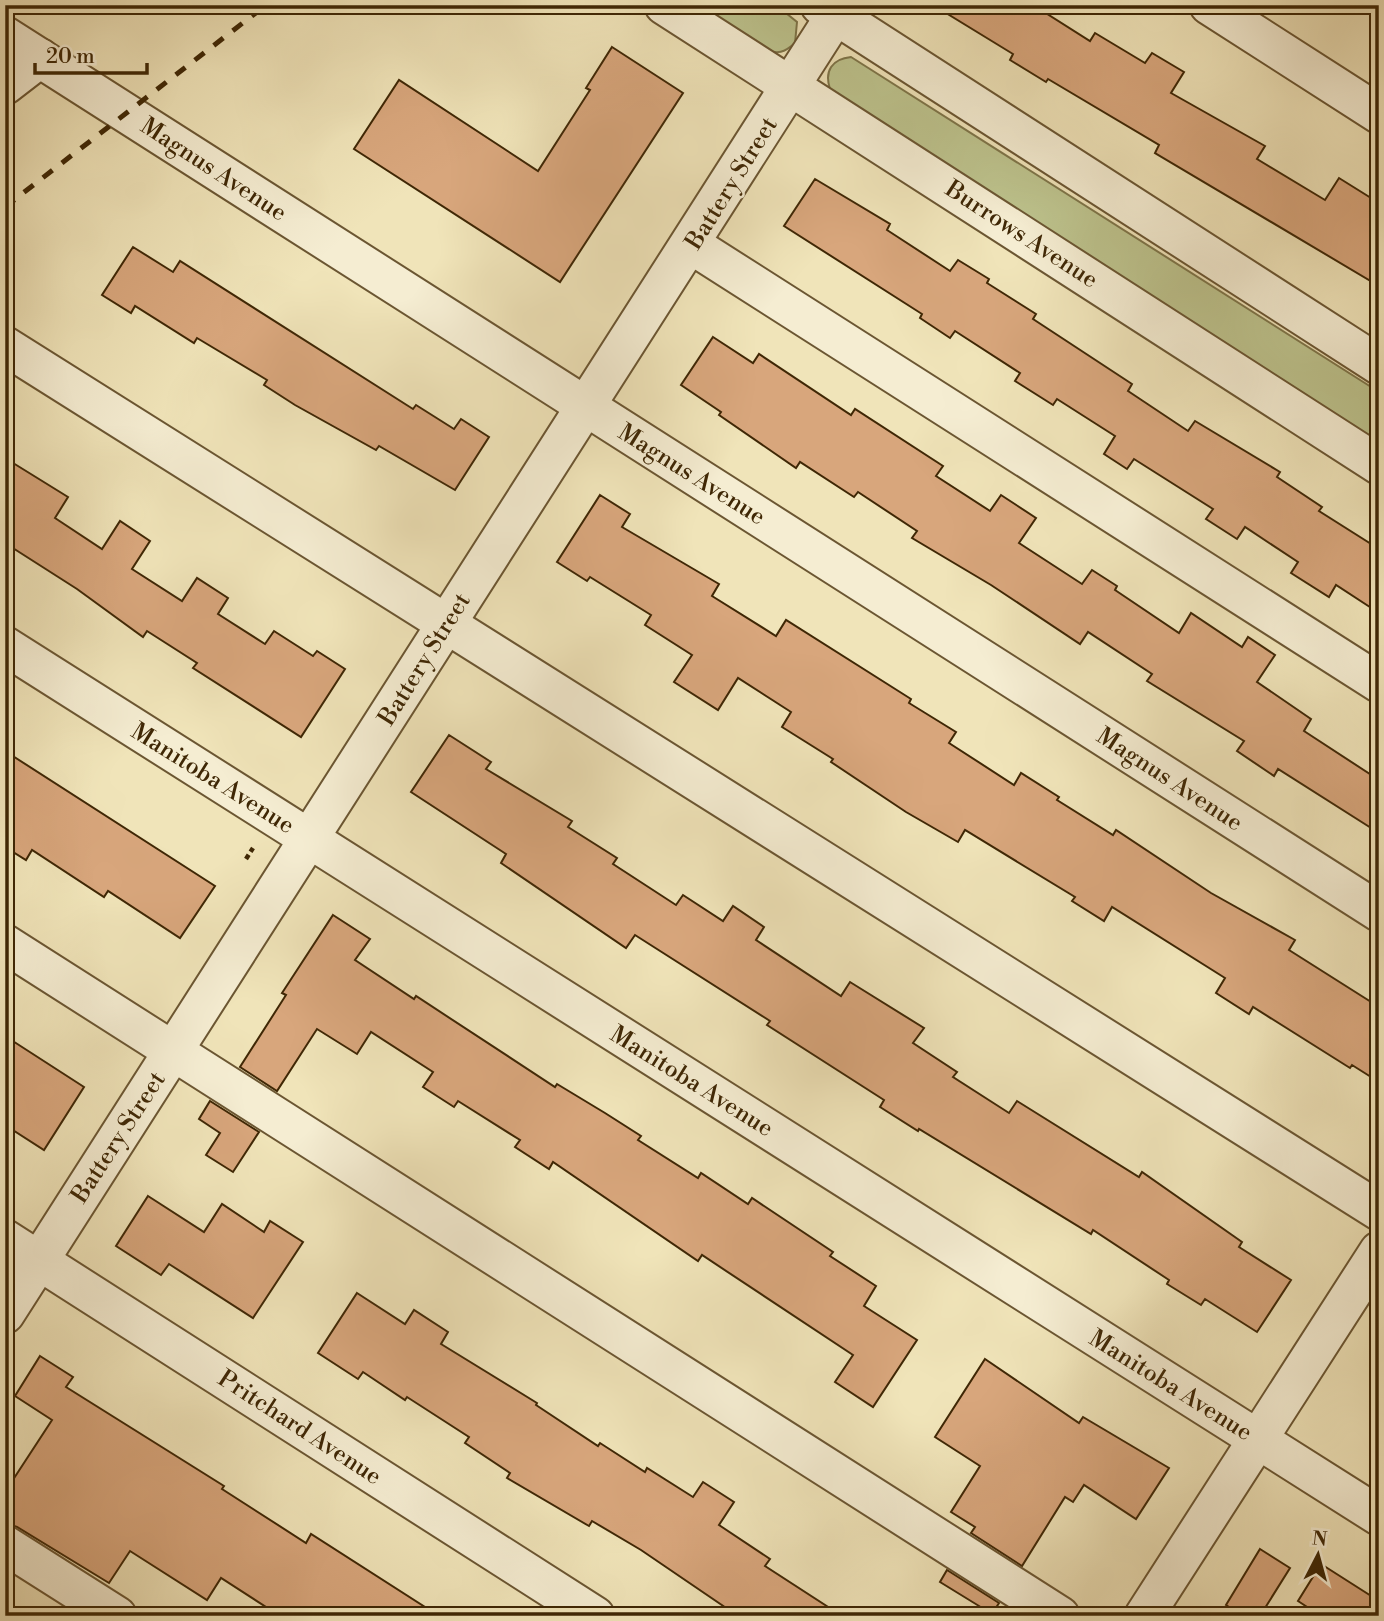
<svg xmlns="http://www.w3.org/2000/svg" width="1384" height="1621" font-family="'Libre Bodoni',serif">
	<rect width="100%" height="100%" fill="#f0e4b9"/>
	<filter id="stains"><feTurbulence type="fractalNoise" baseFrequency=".00286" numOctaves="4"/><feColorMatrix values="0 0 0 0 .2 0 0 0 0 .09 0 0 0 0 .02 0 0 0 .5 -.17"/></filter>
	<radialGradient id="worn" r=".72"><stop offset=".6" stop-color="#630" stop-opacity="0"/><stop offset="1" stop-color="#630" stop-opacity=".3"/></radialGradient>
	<!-- green -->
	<g fill="#bdc38d" stroke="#7e7549" stroke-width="2">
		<path d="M695 5H776L797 22 795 43C784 53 778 54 765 50Z"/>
		<path d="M851 57 1379 392V442L830 89C824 71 832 59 851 57Z"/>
	</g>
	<!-- building -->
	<g fill="#d8a67c" stroke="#3f2705" stroke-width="2">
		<path d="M933 5H1033L1090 41 1095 33 1145 63 1152 53 1184 72 1171 93 1265 146 1257 159 1325 200 1339 178 1379 203V286L1155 153 1159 145 1048 79 1046 82 1010 60 1013 54Z"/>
		<path d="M612 47 683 93 560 282 354 149 399 80 538 171 590 90 586 88Z"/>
		<path d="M815 179 890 224 887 230 950 271 958 260 989 279 987 283 1036 314 1033 319 1132 384 1128 391 1188 431 1195 421 1280 472 1277 477 1322 507 1319 511 1379 549V613L1336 585 1329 597 1291 573 1298 562 1245 527 1237 539 1206 519 1213 509 1134 459 1127 469 1104 454 1115 436 1057 399 1053 405 1015 381 1020 373 955 331 950 338 920 318 922 314 784 226Z"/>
		<path d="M133 247 173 272 180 261 413 409 416 405 454 429 461 419 489 437 455 490 379 446 376 450 295 405 264 385 267 380 197 338 194 343 135 306 131 313 102 295Z"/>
		<path d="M713 337 753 363 759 354 851 415 855 409 943 466 936 476 990 511 1001 495 1036 518 1019 543 1082 584 1092 570 1117 586 1115 590 1179 633 1191 613 1242 647 1248 637 1275 655 1257 682 1311 719 1304 731 1379 780V833L1278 769 1274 776 1237 751 1244 741 1147 681 1152 674 1088 632 1080 644 991 585 912 538 917 531 858 492 854 497 800 462 796 468 719 415 721 412 681 385Z"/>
		<path d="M5 458 68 497 55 518 102 549 120 521 150 541 132 569 182 601 197 578 228 598 218 614 265 644 274 631 313 656 317 651 345 669 301 737 193 668 197 663 147 631 143 637 77 589 5 543Z"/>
		<path d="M600 495 630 514 622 527 719 584 712 596 776 636 786 620 911 699 909 703 956 732 949 743 1014 785 1021 773 1059 797 1057 800 1113 835 1116 830 1211 893 1295 940 1289 950 1379 1007V1082L1352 1065 1350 1068 1253 1007 1249 1014 1216 993 1225 978 1112 907 1104 921 1072 901 1075 897 965 830 958 842 906 812 831 762 833 759 782 727 791 712 738 678 718 710 674 682 692 655 645 625 651 615 590 577 587 581 557 562Z"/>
		<path d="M449 735 491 762 486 769 572 821 568 827 617 858 613 864 676 905 683 895 723 921 733 906 764 927 756 940 841 996 850 982 924 1028 913 1043 957 1072 953 1077 1009 1113 1017 1101 1139 1177 1142 1172 1242 1242 1239 1247 1291 1280 1257 1332 1205 1299 1201 1305 1167 1284 1169 1280 1093 1230 1091 1234 919 1129 918 1131 880 1107 884 1100 767 1025 770 1021 635 935 626 948 501 863 506 854 411 792Z"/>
		<path d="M5 751 215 886 180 938 108 891 104 897 32 850 26 860 5 847Z"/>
		<path d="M333 915 370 939 355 960 414 999 416 996 555 1087 557 1084 605 1113 641 1136 638 1140 698 1178 701 1173 748 1204 752 1198 833 1252 830 1256 876 1286 864 1306 917 1340 873 1407 835 1382 853 1355 702 1255 698 1261 553 1162 549 1169 515 1147 520 1140 458 1101 454 1107 423 1087 433 1072 371 1032 357 1054 317 1029 277 1091 240 1067 286 995 282 993Z"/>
		<path d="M5 1036 84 1087 44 1150 5 1125Z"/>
		<path d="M210 1101 259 1132 233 1172 206 1155 220 1133 199 1119Z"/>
		<path d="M148 1196 204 1232 222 1204 264 1232 270 1221 303 1242 253 1318 169 1264 161 1275 116 1246Z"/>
		<path d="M357 1293 405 1324 414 1310 448 1332 441 1344 537 1403 536 1405 598 1446 600 1443 645 1472 647 1468 693 1497 703 1482 734 1502 719 1525 770 1559 765 1566 842 1616H738L641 1550 592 1521 589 1526 507 1478 510 1473 465 1443 469 1437 407 1397 405 1400 363 1372 358 1379 318 1353Z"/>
		<path d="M40 1356 73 1377 66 1387 224 1486 222 1489 306 1543 311 1534 439 1616H280L221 1578 207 1600 130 1551 109 1583 17 1527 5 1523V1492L52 1420 15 1396Z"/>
		<path d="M985 1359 1079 1423 1083 1417 1169 1468 1136 1519 1084 1485 1073 1502 1065 1497 1022 1566 971 1533 975 1527 951 1512 980 1466 935 1437Z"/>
		<path d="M1260 1549 1290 1568 1260 1616H1243L1226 1605Z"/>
		<path d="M1321 1564 1379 1601V1616H1321L1298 1601Z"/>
		<path d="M947 1570 999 1603 992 1614 940 1582Z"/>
	</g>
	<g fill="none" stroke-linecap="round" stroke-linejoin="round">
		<!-- minor casing -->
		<g stroke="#6b5632" stroke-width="42">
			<g id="minor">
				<path d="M664 5 1379 465"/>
				<path d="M820 5 1379 365"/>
				<path d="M1209 5 1379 114"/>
				<path d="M5 36 1379 912"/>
				<path d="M5 85 40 58"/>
				<path d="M692 245 1379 683"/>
				<path d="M5 346 1379 1211"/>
				<path d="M5 646 1379 1516"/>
				<path d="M5 944 1060 1616"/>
				<path d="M5 1239 595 1616"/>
				<path d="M5 1314 842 5"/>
				<path d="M5 1545 117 1616"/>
				<path d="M1144 1616 1379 1251"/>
			</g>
		</g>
		<!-- path -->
		<path stroke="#3f2705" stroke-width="4.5" stroke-dasharray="5 3.5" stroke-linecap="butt" d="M246 859 253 848"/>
		<!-- minor -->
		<use href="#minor" stroke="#f5edd2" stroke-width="38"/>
		<!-- rail -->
		<path stroke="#3f2705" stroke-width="5" stroke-dasharray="12 12" stroke-linecap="butt" d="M5 207 266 5"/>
	</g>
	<g text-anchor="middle" stroke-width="5" stroke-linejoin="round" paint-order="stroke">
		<!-- street labels -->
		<g font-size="24" fill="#3f2705" stroke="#f5edd2">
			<text transform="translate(214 169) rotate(33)" y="8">Magnus Avenue</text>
			<text transform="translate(731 183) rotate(-58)" y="8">Battery Street</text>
			<text transform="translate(1022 234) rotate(33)" y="8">Burrows Avenue</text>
			<text transform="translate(692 474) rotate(32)" y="8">Magnus Avenue</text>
			<text transform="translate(424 659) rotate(-58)" y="8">Battery Street</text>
			<text transform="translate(213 778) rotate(32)" y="8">Manitoba Avenue</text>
			<text transform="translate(1170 779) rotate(33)" y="8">Magnus Avenue</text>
			<text transform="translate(692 1081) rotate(32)" y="8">Manitoba Avenue</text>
			<text transform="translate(118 1137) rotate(-57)" y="8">Battery Street</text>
			<text transform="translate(1171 1385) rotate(32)" y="8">Manitoba Avenue</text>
			<text transform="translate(300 1427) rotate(33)" y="8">Pritchard Avenue</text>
		</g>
	</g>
	<!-- margin -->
	<rect width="1384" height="1621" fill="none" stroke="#f0e4b9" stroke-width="28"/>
	<rect x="7" y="7" width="1370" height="1607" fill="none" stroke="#3f2705" stroke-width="3.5"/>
	<rect x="14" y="14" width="1356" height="1593" fill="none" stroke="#3f2705" stroke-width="2"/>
	<!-- north arrow -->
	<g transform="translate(1318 1555) rotate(6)" stroke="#f5edd2" stroke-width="5" paint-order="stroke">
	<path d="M0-5L12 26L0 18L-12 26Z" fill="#3f2705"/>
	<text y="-10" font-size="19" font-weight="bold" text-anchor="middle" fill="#3f2705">N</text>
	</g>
	<!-- scale -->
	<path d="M35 63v10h112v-10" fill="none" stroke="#3f2705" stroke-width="3.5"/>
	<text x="46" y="63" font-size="21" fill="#3f2705" stroke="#f5edd2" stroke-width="5" paint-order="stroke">20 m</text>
	<rect width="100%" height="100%" filter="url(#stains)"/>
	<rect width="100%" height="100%" fill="url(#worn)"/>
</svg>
